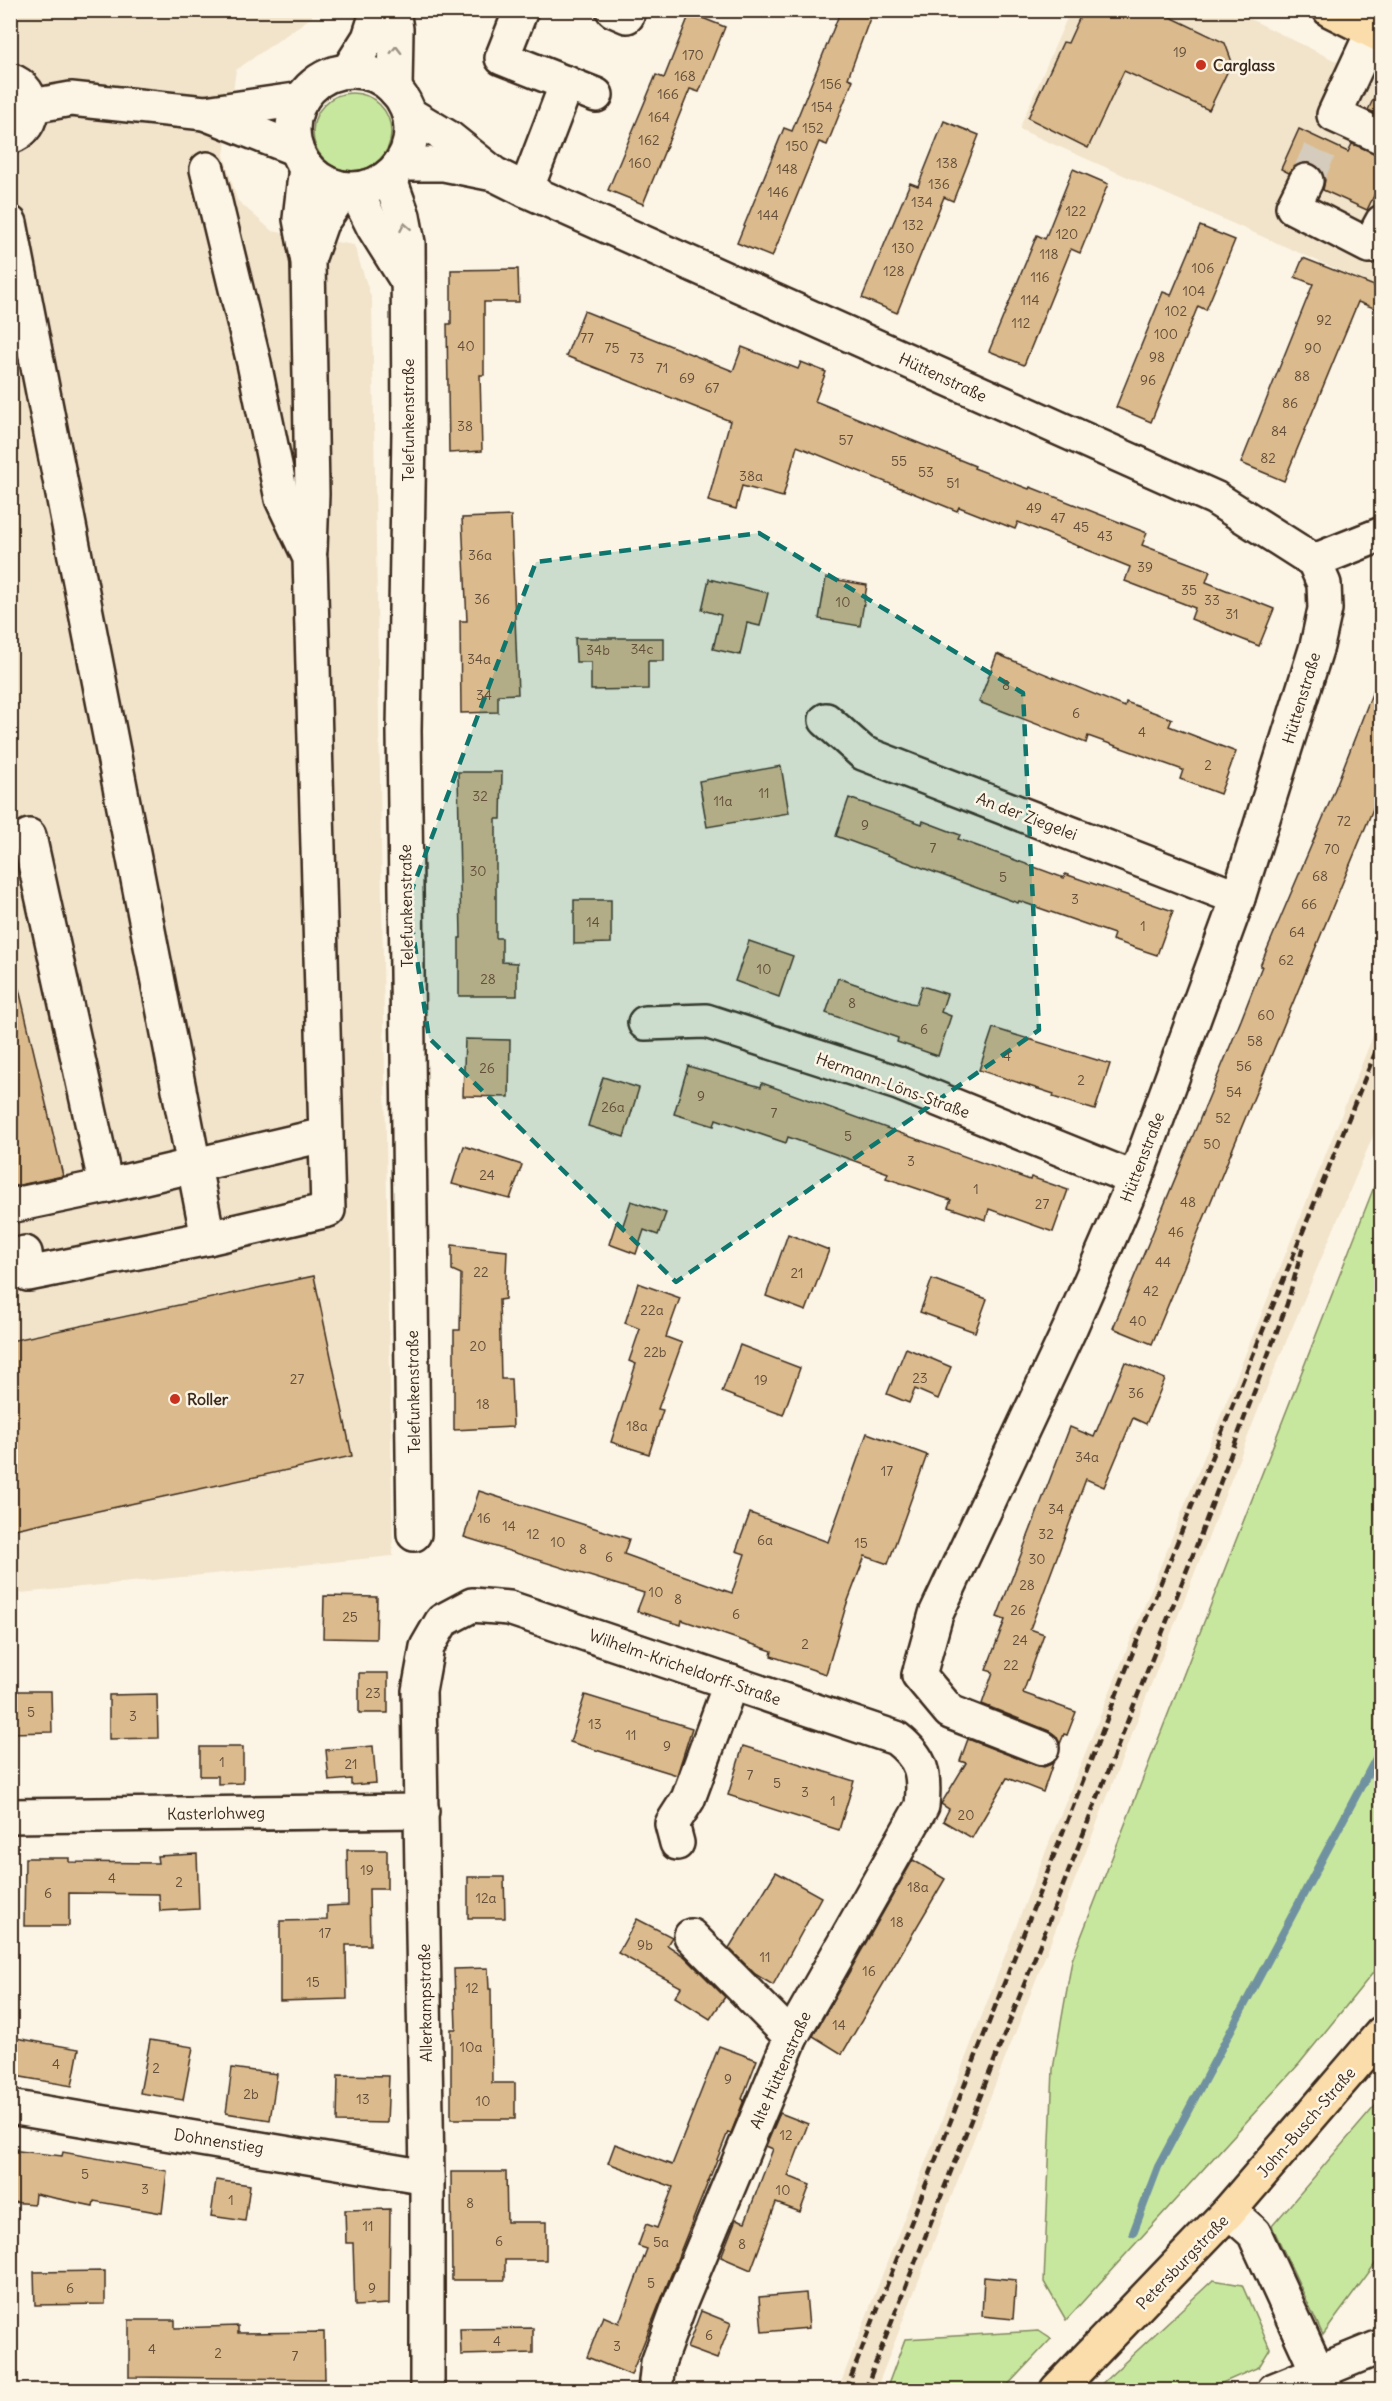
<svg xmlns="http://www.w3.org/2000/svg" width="1392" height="2401" font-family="Delius,sans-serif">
	<rect width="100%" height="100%" fill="#fcf5e5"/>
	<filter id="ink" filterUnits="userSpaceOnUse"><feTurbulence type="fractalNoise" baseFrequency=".0167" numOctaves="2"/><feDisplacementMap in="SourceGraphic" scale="12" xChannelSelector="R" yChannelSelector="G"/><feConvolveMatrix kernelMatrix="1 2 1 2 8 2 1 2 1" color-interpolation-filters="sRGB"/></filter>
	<g filter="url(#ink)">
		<!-- built -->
		<g fill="#f2e4cb">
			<path d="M11 11H312V17L236 70 224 155 237 200 272 231 354 245 372 300 393 1556 11 1594Z"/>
			<path d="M1070 11H1234L1381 83V289L1019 129Z"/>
			<path d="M1381 1016V1117L1268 1385 876 2390H838L1027 1898Z"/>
		</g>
		<!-- green -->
		<g fill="#c8e79e" stroke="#82885e" stroke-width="1.5">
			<circle cx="352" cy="132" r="39"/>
			<path d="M1381 1169V1963L1299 2064 1066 2320 1044 2282 1053 2069 1072 1960Z"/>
			<path d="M1381 2099V2256L1323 2335 1272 2226Z"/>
			<path d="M1213 2280 1242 2285 1270 2349 1259 2367 1206 2390H1095Z"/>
			<path d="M1039 2331 1051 2339 1003 2390H886L905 2339Z"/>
		</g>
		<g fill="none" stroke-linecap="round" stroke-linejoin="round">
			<!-- stream -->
			<path stroke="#7092a0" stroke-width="8" d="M1133 2233 1158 2167 1382 1747"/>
		</g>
		<!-- building -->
		<g fill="#dbbb8d" stroke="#3b2a1e" stroke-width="1.5">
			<path d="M841 10H873L848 78 853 80 827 145 819 142 772 257 737 243 784 128 792 131Z"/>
			<path d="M1083 10H1156L1225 43 1232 62 1209 110 1124 71 1088 148 1028 118 1063 42 1068 43Z"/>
			<path d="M690 13 725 27 699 92 690 89 643 204 608 190 656 75 664 78Z"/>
			<path d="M1382 81V116L1368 110Z"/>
			<path d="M944 121 979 135 953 201 944 197 897 313 862 298 910 183 918 186Z"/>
			<path d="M1299 129 1348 152 1352 144 1382 155V179L1367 210 1323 190 1325 180 1322 171 1314 164 1304 162 1296 165 1289 173 1281 169Z"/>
			<path d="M1073 169 1108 184 1080 253 1071 249 1024 365 989 351 1037 235 1045 239Z"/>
			<path d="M1200 226 1235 240 1206 310 1198 306 1151 422 1116 407 1163 292 1171 295Z"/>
			<path d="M1303 258 1382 289V311L1358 302 1284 481 1241 463 1313 284 1295 277Z"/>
			<path d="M518 269 519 302H484V375H480L482 451 449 453 447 324H451V270Z"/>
			<path d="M584 311 733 371 742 347 798 369 801 362 826 372 815 401 975 466 974 468 1029 489 1030 487 1147 533 1142 545 1210 571 1206 582 1274 609 1259 646 1191 619 1195 608 1125 581 1130 567 1018 522 1015 529 959 507 957 511 797 446 783 497 742 486 736 509 708 501 730 421 566 356Z"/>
			<path d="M511 516 518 694 498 695V712L461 713 460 621H467L462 518Z"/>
			<path d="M826 578 867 585 860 626 819 619Z"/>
			<path d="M709 579 768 593 760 626 747 623 740 655 713 649 721 615 702 610Z"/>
			<path d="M575 638H664V661H648V689L591 690V662H576Z"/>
			<path d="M997 654 1125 707 1126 702 1172 719 1169 726 1236 752 1220 794 1180 779 1183 770 1088 736 1086 743 979 702Z"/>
			<path d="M1380 673 1382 787 1152 1344 1113 1328 1241 1020 1262 966H1260L1331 799Z"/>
			<path d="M781 766 789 813 707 827 699 781Z"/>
			<path d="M458 772H502L501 819H496V938H502V962L517 963V996H459V938H461Z"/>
			<path d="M849 798 922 824 923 821 960 835 958 839 1064 878 1065 874 1173 911 1157 955 1112 940 1114 934 1019 901 1018 903 836 836Z"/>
			<path d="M574 900H611V943L574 944Z"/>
			<path d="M749 941 793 956 779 997 735 981Z"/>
			<path d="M838 978 910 1003 916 1004 922 986 947 994 941 1012 951 1016 938 1056 897 1042 898 1038 826 1013Z"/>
			<path d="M19 989 63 1176 10 1187V990Z"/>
			<path d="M993 1028 1110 1064 1095 1110 1053 1097 1054 1094 979 1070Z"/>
			<path d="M465 1039 510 1040 509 1097 463 1096Z"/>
			<path d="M688 1066 761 1087 762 1083 1030 1180 1031 1177 1068 1190 1053 1232 989 1209 986 1220 948 1207 951 1200 886 1178 888 1173 788 1137 786 1143 716 1119 714 1126 674 1114Z"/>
			<path d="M603 1077 639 1088 624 1137 588 1126Z"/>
			<path d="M464 1146 522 1165 510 1199 452 1184Z"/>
			<path d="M631 1201 666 1213 658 1235 644 1230 636 1254 609 1244 616 1223 623 1225Z"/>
			<path d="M788 1234 829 1250 806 1311 766 1296Z"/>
			<path d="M452 1245 507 1251 505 1299 499 1300 501 1379H511L513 1427 454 1430V1330H460L461 1274 452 1270Z"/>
			<path d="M314 1276 352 1456 10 1530V1341Z"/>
			<path d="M932 1279 987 1299 975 1332 920 1312Z"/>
			<path d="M638 1283 680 1298 666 1337 682 1343 658 1409 663 1410 649 1454 611 1442 636 1364 629 1361 640 1329 625 1323Z"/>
			<path d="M740 1345 800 1368 783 1415 722 1392Z"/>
			<path d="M906 1348 951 1367 938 1399 915 1389 909 1403 887 1394Z"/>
			<path d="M1125 1362 1165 1379 1146 1424 1133 1418 1104 1487 1086 1479 1030 1629 1044 1634 1023 1693 1076 1712 1067 1735 1064 1734 1060 1744 1056 1736 1049 1731 982 1704 993 1672 986 1670 1005 1620 997 1617 1070 1427 1094 1437Z"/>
			<path d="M867 1433 927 1455 888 1564 865 1556 846 1606 826 1674 771 1656 772 1651 682 1620 681 1625 637 1611 644 1593 464 1537 479 1491 629 1539 624 1554 732 1593 745 1554 736 1551 750 1513 828 1542Z"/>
			<path d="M324 1596 377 1597 376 1639 323 1638Z"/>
			<rect x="359" y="1673" width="29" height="40"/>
			<path d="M10 1691H51L52 1732 10 1733Z"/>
			<path d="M157 1694 158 1738 109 1739V1695Z"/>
			<path d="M585 1695 692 1728 677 1775 570 1742Z"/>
			<path d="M968 1739 1035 1765 1044 1767 1053 1763 1043 1792 1007 1778 972 1838 943 1821 949 1809 941 1804 966 1763 960 1761Z"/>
			<path d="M373 1746 376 1783 351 1785V1779L329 1781 326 1750Z"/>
			<path d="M743 1746 854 1781 839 1830 728 1795Z"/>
			<path d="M200 1747H243V1783L218 1784V1776H200Z"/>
			<path d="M347 1850H387V1889H369L370 1945H346L347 1999 280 2001V1921L327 1920V1906L348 1905Z"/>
			<path d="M197 1854 199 1909 160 1911 159 1894 69 1893V1926H24L25 1858H69V1862L158 1863 157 1856Z"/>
			<path d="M913 1860 945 1879 842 2054 813 2036Z"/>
			<path d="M776 1872 821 1897 773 1985 755 1974 729 1948Z"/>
			<path d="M468 1877H504L505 1918H468Z"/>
			<path d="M637 1919 672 1937 667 1945 684 1956 725 1997 710 2019 675 1997 681 1987 618 1953Z"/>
			<path d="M488 1968 489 1989H491L492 2083H515V2119H451V2029H456L454 1969Z"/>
			<path d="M10 2037 79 2049 72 2086 10 2075Z"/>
			<path d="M150 2040 193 2047 183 2100 140 2093Z"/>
			<path d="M719 2046 757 2060 742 2099 744 2100 731 2133 728 2132 631 2375 587 2357 603 2316 619 2323 647 2249 638 2246 646 2224 657 2228 673 2187 608 2163 615 2144 672 2165Z"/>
			<path d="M232 2068 277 2074 270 2120 226 2113Z"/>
			<path d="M338 2075 389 2076 387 2123 337 2122Z"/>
			<path d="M780 2113 808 2124 788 2176 810 2185 800 2212 776 2203 751 2270 721 2257 736 2219 745 2222 773 2149 766 2146Z"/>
			<path d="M10 2150 62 2156 63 2152 167 2171 162 2213 94 2201 93 2206 35 2194 34 2204 10 2202Z"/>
			<path d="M451 2172H506L507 2222H546V2260H505V2280H452Z"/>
			<path d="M216 2180 250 2185 245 2221 211 2216Z"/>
			<path d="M390 2209 389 2304 355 2306 353 2243H346L345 2210Z"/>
			<path d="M105 2271V2304L35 2305 34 2272Z"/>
			<path d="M984 2277 1016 2280 1013 2319 982 2316Z"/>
			<path d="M806 2293 809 2328 762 2332 759 2297Z"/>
			<path d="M701 2311 731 2323 717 2359 687 2348Z"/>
			<path d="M129 2320H175V2328L238 2326V2333L324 2332 325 2379 129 2377Z"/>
			<path d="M533 2328V2353L461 2355 460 2329Z"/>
		</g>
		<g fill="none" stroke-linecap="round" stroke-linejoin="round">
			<!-- minor-tunnel -->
			<path stroke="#d5ccbd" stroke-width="33" stroke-dasharray="33 16" stroke-linecap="butt" d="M1306 181 1324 140"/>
			<!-- minor casing -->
			<g stroke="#3b2a1e" stroke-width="38">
				<g id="minor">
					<path d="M393 10 396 29 395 90"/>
					<path d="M521 10 502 58 596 95"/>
					<path d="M613 10 627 16"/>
					<path d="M1373 31 1334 115 1382 137"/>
					<path d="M348 71 369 38 378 10"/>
					<circle cx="352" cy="130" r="59"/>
					<path d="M10 80C38 89 38 128 10 137"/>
					<path d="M32 106 71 99 205 113 302 99"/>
					<path d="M207 114 296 149"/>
					<path d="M409 114 449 138 494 174 526 190 1215 498 1314 561 1324 584 1325 609 1317 646 1238 898 1135 1179 1071 1326 936 1614 919 1675 950 1712 1042 1748"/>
					<path d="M400 164H444L489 173"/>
					<path d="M306 167 300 219 308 262 312 494 310 550"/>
					<path d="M389 177 403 216 408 243 409 431 404 731 414 1534"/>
					<path d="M1306 181 1293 207 1369 246 1382 222"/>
					<path d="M355 190 374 228 406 279"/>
					<path d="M526 190 567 83"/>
					<path d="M10 223 208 1238"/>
					<path d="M308 260 321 223 345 189"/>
					<path d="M1314 561 1382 534"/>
					<path d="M826 720 863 753 1238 898"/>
					<path d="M29 836 106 1186 324 1135"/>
					<path d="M645 1023 706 1021 898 1083 1135 1179"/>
					<path d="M10 1206 106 1186"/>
					<path d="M10 1257 25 1253 28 1274 208 1238 328 1210 310 558 282 499 254 363 207 169"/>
					<path d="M10 1816 422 1811"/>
					<path d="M677 1843 672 1824 688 1799 731 1682"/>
					<path d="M691 1936 791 2037"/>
					<path d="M10 2107 427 2177"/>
					<path d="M1229 2211 1254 2233 1326 2390"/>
					<path d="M427 2390V2177L419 1691 427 1647 442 1621 472 1605 509 1608 896 1738C923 1759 925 1774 922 1806L791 2037 680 2303 658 2363 655 2390"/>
					<path d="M1274 2390 1382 2346"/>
				</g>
			</g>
			<!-- major casing -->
			<g stroke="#3b2a1e" stroke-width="38">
				<g id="major">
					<path d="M1330 10 1382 36"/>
					<path d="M1057 2390 1229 2211 1382 2033"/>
				</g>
			</g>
			<!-- minor -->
			<use href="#minor" stroke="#fcf5e5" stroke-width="33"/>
			<!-- major -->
			<use href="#major" stroke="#fbddab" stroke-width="33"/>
			<!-- rail -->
			<g stroke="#3b2a1e" stroke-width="4.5" stroke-dasharray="9 4.5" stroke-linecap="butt">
				<path d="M846 2390 1138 1639 1382 1036"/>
				<path d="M865 2390 1201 1534 1287 1304 1303 1247"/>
			</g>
		</g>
		<!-- one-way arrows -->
		<defs><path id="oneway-chevron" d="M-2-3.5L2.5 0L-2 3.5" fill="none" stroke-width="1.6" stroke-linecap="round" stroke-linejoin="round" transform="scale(1.5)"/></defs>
		<g stroke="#9c9082">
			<use href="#oneway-chevron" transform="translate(396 50) rotate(-89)"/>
			<use href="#oneway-chevron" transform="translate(405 227) rotate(-101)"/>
		</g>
	</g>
	<!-- marked area -->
	<path fill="#0f766e" fill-opacity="0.2" stroke="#0f766e" stroke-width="4.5" stroke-dasharray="12 8" stroke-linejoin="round" d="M759 533 1023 693 1039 1030 676 1282 429 1038 408 900 536 562Z"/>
	<!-- markers -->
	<g fill="#c8321e" stroke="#fcf5e5" stroke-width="2">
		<circle cx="1201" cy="65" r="6"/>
		<circle cx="175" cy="1399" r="6"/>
	</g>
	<g text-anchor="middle" stroke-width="5" stroke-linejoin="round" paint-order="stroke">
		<!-- number labels -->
		<g font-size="14" fill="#634e3a">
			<text x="1180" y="57">19</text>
			<text x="693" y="60">170</text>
			<text x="685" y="81">168</text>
			<text x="831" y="89">156</text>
			<text x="668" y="99">166</text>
			<text x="822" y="112">154</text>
			<text x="659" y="122">164</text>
			<text x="813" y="133">152</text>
			<text x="649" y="145">162</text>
			<text x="797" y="151">150</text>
			<text x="640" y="168">160</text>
			<text x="947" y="168">138</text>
			<text x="787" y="174">148</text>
			<text x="939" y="189">136</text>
			<text x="778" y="197">146</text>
			<text x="922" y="207">134</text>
			<text x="1076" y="216">122</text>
			<text x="768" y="220">144</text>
			<text x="913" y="230">132</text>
			<text x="1067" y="239">120</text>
			<text x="903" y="253">130</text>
			<text x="1049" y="259">118</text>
			<text x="1203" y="273">106</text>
			<text x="894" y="276">128</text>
			<text x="1040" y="282">116</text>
			<text x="1194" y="296">104</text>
			<text x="1030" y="305">114</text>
			<text x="1176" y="316">102</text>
			<text x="1324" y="325">92</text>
			<text x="1021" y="328">112</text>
			<text x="1166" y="339">100</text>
			<text x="587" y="343">77</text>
			<text x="466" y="351">40</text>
			<text x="612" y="353">75</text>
			<text x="1313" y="353">90</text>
			<text x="1157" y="362">98</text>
			<text x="637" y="363">73</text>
			<text x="662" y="373">71</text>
			<text x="1302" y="381">88</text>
			<text x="687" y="383">69</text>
			<text x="1148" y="385">96</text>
			<text x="712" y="393">67</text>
			<text x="1290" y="408">86</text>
			<text x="465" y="431">38</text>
			<text x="1279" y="436">84</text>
			<text x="846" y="445">57</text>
			<text x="1268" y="463">82</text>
			<text x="899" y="466">55</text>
			<text x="926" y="477">53</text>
			<text x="751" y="481">38a</text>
			<text x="953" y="488">51</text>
			<text x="1034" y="513">49</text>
			<text x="1058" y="523">47</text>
			<text x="1081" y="532">45</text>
			<text x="1105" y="541">43</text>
			<text x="480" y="560">36a</text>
			<text x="1145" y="572">39</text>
			<text x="1189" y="595">35</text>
			<text x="482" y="604">36</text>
			<text x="1212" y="605">33</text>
			<text x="843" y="607">10</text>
			<text x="1232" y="619">31</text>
			<text x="642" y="654">34c</text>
			<text x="598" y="655">34b</text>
			<text x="479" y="664">34a</text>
			<text x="1006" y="690">8</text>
			<text x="484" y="700">34</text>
			<text x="1076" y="718">6</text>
			<text x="1142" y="737">4</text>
			<text x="1208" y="770">2</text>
			<text x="764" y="798">11</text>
			<text x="480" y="801">32</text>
			<text x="723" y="806">11a</text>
			<text x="1344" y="826">72</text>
			<text x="865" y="830">9</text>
			<text x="933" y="853">7</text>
			<text x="1332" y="854">70</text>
			<text x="478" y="876">30</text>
			<text x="1320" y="881">68</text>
			<text x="1003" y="882">5</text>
			<text x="1075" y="904">3</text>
			<text x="1309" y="909">66</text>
			<text x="593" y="927">14</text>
			<text x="1143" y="931">1</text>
			<text x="1297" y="937">64</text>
			<text x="1286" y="965">62</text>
			<text x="764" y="974">10</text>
			<text x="488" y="984">28</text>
			<text x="852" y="1008">8</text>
			<text x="1266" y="1020">60</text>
			<text x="924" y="1034">6</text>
			<text x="1255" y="1046">58</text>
			<text x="1007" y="1061">4</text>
			<text x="1244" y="1071">56</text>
			<text x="487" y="1073">26</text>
			<text x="1081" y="1085">2</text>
			<text x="1234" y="1097">54</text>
			<text x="701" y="1101">9</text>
			<text x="613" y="1112">26a</text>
			<text x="774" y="1118">7</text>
			<text x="1223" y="1123">52</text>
			<text x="848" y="1141">5</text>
			<text x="1212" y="1149">50</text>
			<text x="911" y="1166">3</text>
			<text x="487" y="1180">24</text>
			<text x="976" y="1194">1</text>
			<text x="1188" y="1207">48</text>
			<text x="1042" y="1209">27</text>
			<text x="1176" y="1237">46</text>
			<text x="1163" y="1267">44</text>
			<text x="481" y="1277">22</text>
			<text x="797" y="1278">21</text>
			<text x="1151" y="1296">42</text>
			<text x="652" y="1315">22a</text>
			<text x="1138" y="1326">40</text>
			<text x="478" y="1351">20</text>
			<text x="655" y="1357">22b</text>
			<text x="920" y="1383">23</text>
			<text x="297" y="1384">27</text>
			<text x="761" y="1385">19</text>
			<text x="1136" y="1398">36</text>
			<text x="483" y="1409">18</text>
			<text x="637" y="1431">18a</text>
			<text x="1087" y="1462">34a</text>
			<text x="887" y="1476">17</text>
			<text x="1056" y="1514">34</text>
			<text x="484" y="1523">16</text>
			<text x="509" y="1531">14</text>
			<text x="533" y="1539">12</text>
			<text x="1046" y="1539">32</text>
			<text x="765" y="1545">6a</text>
			<text x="558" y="1547">10</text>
			<text x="861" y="1548">15</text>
			<text x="583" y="1554">8</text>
			<text x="609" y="1562">6</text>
			<text x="1037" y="1564">30</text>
			<text x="1027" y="1590">28</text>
			<text x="656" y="1597">10</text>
			<text x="678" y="1604">8</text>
			<text x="1018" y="1615">26</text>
			<text x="736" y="1619">6</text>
			<text x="350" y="1622">25</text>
			<text x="1020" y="1645">24</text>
			<text x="805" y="1649">2</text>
			<text x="1011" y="1670">22</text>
			<text x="373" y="1698">23</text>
			<text x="31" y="1717">5</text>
			<text x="133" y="1721">3</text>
			<text x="595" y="1729">13</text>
			<text x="631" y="1740">11</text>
			<text x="667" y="1751">9</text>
			<text x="222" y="1767">1</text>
			<text x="351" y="1769">21</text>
			<text x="750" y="1780">7</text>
			<text x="777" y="1788">5</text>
			<text x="805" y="1797">3</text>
			<text x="833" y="1806">1</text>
			<text x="966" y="1820">20</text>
			<text x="367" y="1875">19</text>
			<text x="112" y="1883">4</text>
			<text x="179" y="1887">2</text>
			<text x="918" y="1892">18a</text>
			<text x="48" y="1898">6</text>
			<text x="486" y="1903">12a</text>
			<text x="897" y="1927">18</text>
			<text x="325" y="1938">17</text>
			<text x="645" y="1950">9b</text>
			<text x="765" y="1962">11</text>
			<text x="869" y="1976">16</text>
			<text x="313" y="1987">15</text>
			<text x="472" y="1993">12</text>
			<text x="839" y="2030">14</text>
			<text x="471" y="2052">10a</text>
			<text x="56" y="2069">4</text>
			<text x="156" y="2073">2</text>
			<text x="728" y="2084">9</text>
			<text x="251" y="2099">2b</text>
			<text x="363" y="2104">13</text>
			<text x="483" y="2106">10</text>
			<text x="786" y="2140">12</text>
			<text x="85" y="2179">5</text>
			<text x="145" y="2194">3</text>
			<text x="783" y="2195">10</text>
			<text x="231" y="2205">1</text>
			<text x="470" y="2208">8</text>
			<text x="368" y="2231">11</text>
			<text x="499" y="2246">6</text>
			<text x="661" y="2247">5a</text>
			<text x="742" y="2249">8</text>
			<text x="651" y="2288">5</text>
			<text x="70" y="2293">6</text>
			<text x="372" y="2293">9</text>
			<text x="709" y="2340">6</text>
			<text x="497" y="2346">4</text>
			<text x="617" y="2351">3</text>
			<text x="152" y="2354">4</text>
			<text x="218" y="2358">2</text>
			<text x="295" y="2361">7</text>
		</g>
		<!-- poi labels -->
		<g font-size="16" font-weight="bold" fill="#3b2a1e" stroke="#fcf5e5" text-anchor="start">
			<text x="1213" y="71">Carglass</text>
			<text x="187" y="1405">Roller</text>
		</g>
		<!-- street labels -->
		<g font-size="16" fill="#3b2a1e" stroke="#fcf5e5">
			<text transform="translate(943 377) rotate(25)" y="6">Hüttenstraße</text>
			<text transform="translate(408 420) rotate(-90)" y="6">Telefunkenstraße</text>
			<text transform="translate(1301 698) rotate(-73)" y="6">Hüttenstraße</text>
			<text transform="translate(1027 816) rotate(21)" y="6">An der Ziegelei</text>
			<text transform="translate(406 906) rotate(-91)" y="6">Telefunkenstraße</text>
			<text transform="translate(893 1085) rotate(20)" y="6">Hermann-Löns-Straße</text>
			<text transform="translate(1142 1157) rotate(-69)" y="6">Hüttenstraße</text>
			<text transform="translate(413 1392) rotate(-91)" y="6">Telefunkenstraße</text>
			<text transform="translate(685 1667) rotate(19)" y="6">Wilhelm-Kricheldorff-Straße</text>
			<text transform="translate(216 1813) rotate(-1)" y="6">Kasterlohweg</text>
			<text transform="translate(425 2003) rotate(-91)" y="6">Allerkampstraße</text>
			<text transform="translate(780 2070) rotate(-66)" y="6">Alte Hüttenstraße</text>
			<text transform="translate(1306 2122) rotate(-49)" y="6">John-Busch-Straße</text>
			<text transform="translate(219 2141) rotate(9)" y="6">Dohnenstieg</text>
			<text transform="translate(1182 2262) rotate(-46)" y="6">Petersburgstraße</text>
		</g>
	</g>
	<!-- margin -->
	<rect width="1392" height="2401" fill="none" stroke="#fcf5e5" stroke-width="36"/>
	<rect x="18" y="18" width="1356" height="2365" fill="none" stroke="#3b2a1e" stroke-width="2" filter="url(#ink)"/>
</svg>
